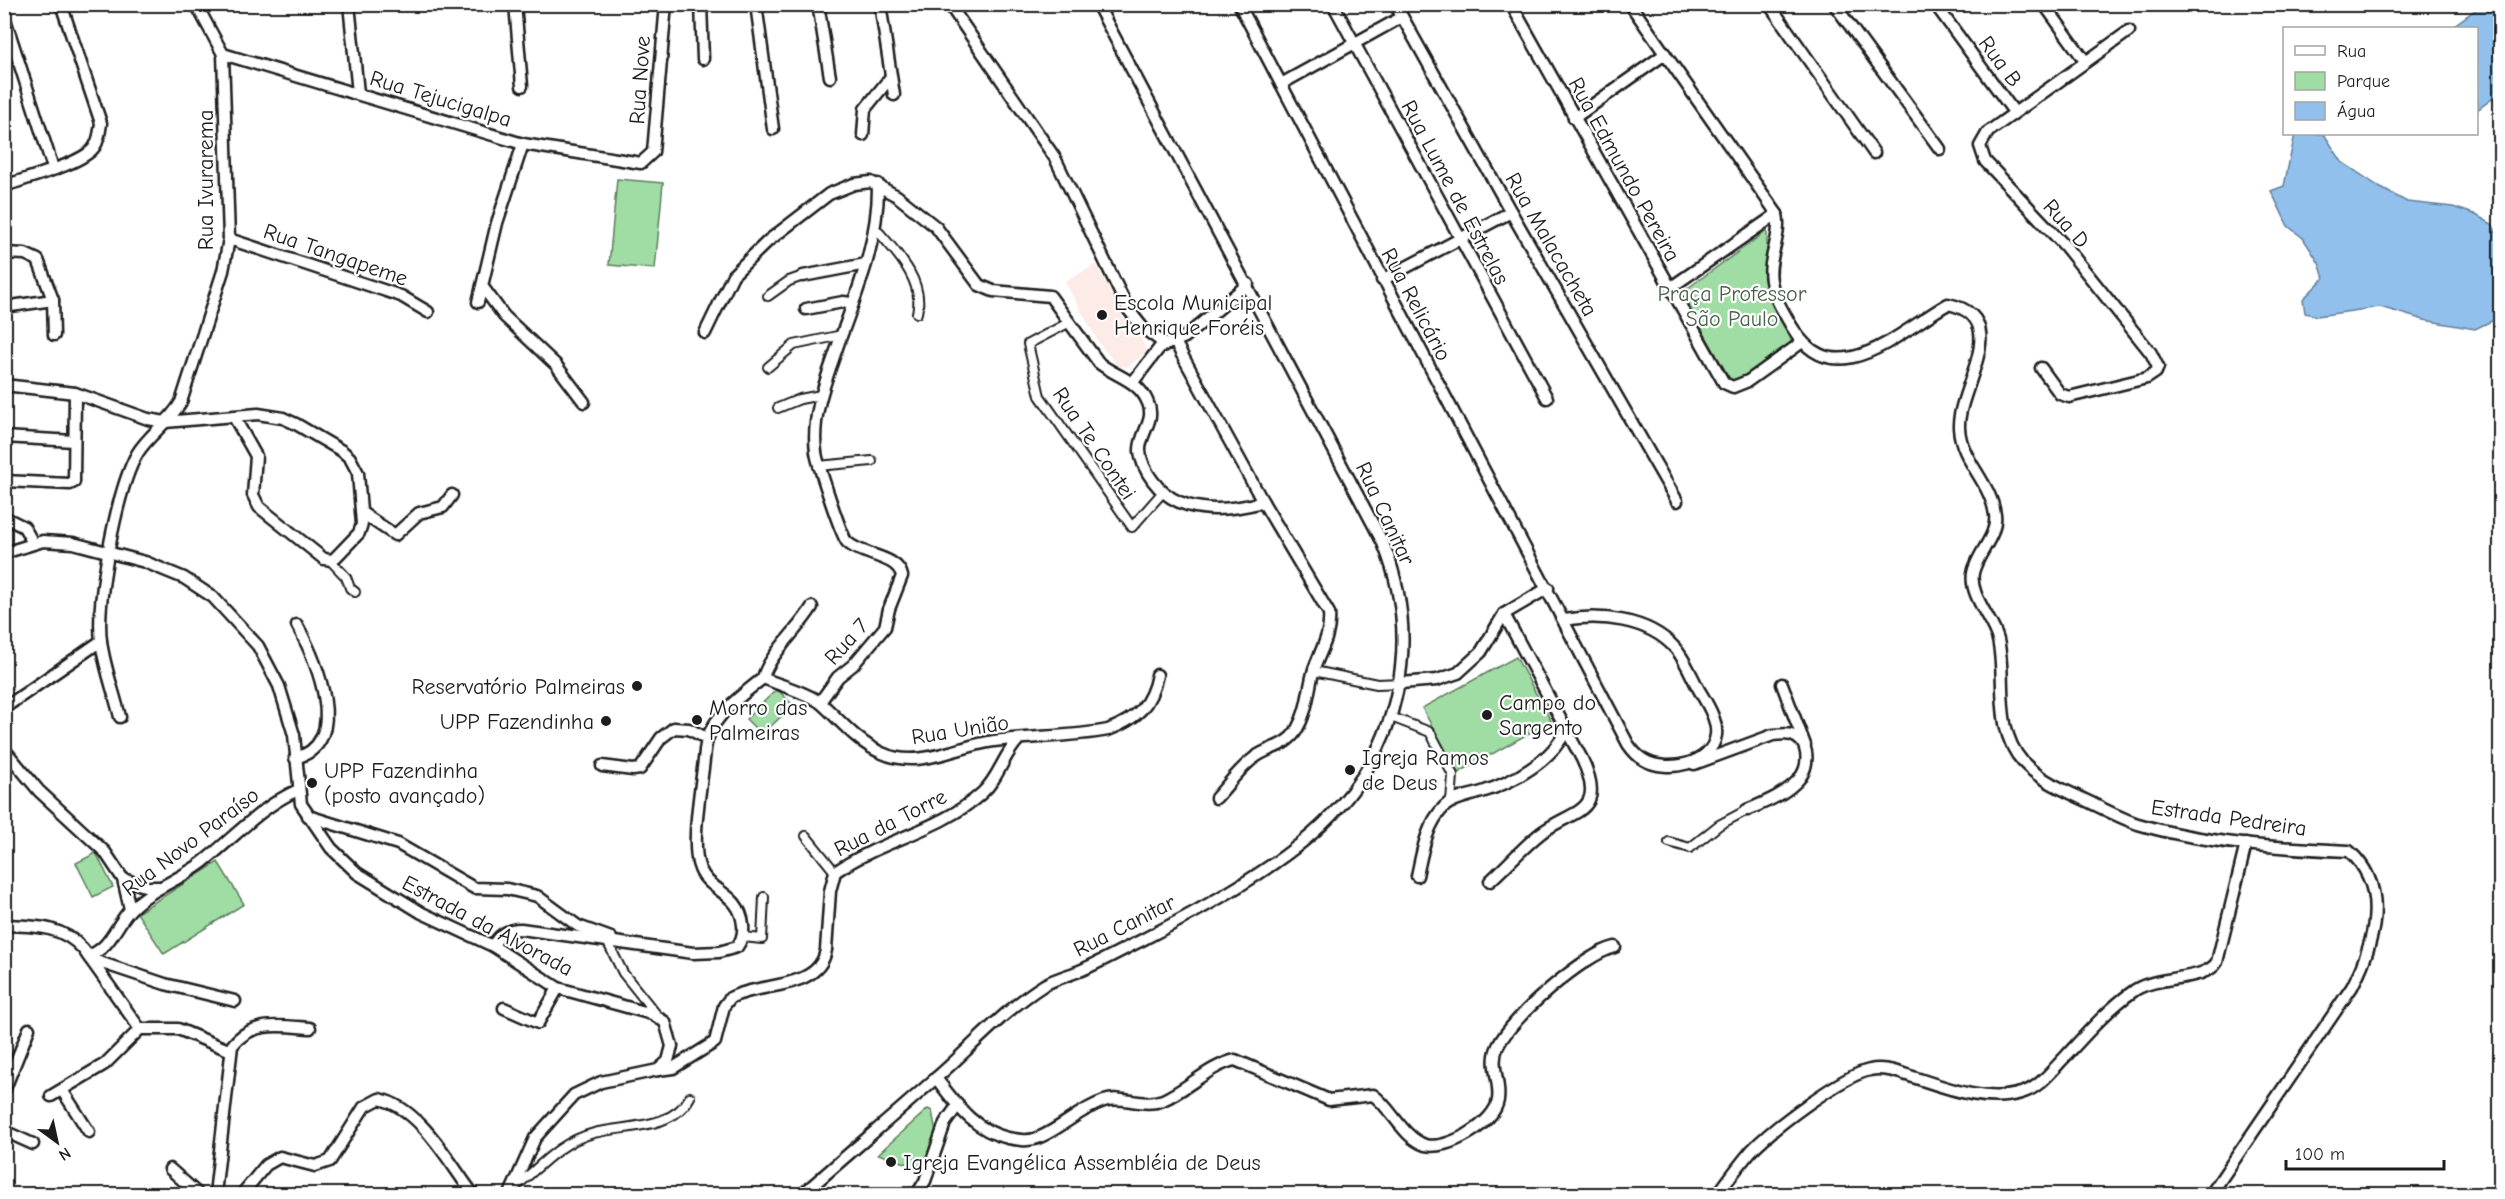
<svg xmlns="http://www.w3.org/2000/svg" width="2505" height="1199" font-family="'Comic Neue',sans-serif">
	<rect width="100%" height="100%" fill="#fff"/>
	<filter id="ink" filterUnits="userSpaceOnUse"><feTurbulence type="fractalNoise" baseFrequency=".0167" numOctaves="2"/><feDisplacementMap in="SourceGraphic" scale="12" xChannelSelector="R" yChannelSelector="G"/><feConvolveMatrix kernelMatrix="1 2 1 2 8 2 1 2 1" color-interpolation-filters="sRGB"/></filter>
	<g filter="url(#ink)">
		<!-- built -->
		<path fill="#fcebe7" d="M1096 264 1123 318 1139 336 1147 351 1128 367 1118 366 1099 343 1065 282Z"/>
		<!-- green -->
		<g fill="#a0dda4" stroke="#5e7c60" stroke-width="1.5">
			<path d="M617 179 663 183 655 269 609 265Z"/>
			<path d="M1767 231V283L1793 345 1741 382 1731 381 1687 303 1685 290Z"/>
			<path d="M1516 657 1551 721 1458 773 1422 708Z"/>
			<path d="M777 689 793 705 762 735 746 719Z"/>
			<path d="M96 853 113 887 93 897 76 863Z"/>
			<path d="M218 862 244 904 164 954 137 913Z"/>
			<path d="M928 1109 932 1111 936 1132 924 1169 878 1154Z"/>
		</g>
		<!-- water -->
		<g fill="#91c0ec" stroke="#627e99" stroke-width="1.5">
			<path d="M2482 5H2500V93L2477 110 2476 28H2450Z"/>
			<path d="M2295 134H2324L2342 162 2381 188 2407 202 2453 207 2474 214 2492 224 2500 239V317L2475 329 2424 320 2380 307 2317 316 2305 313 2303 299 2324 278 2319 263 2303 238 2288 226 2271 191 2284 186Z"/>
		</g>
		<g fill="none" stroke-linecap="round" stroke-linejoin="round">
			<!-- pedestrian casing -->
			<g stroke="#1c1c1c" stroke-width="12">
				<g id="pedestrian">
					<path d="M876 229C896 252 925 281 917 313"/>
					<path d="M768 296 789 281 803 276"/>
					<path d="M1070 322 1028 344 1040 396 1132 527 1162 493"/>
					<path d="M768 367 794 345 842 335"/>
					<path d="M778 408 800 399 821 395"/>
					<path d="M818 466 872 461"/>
					<path d="M331 561 346 577 350 588 355 592"/>
					<path d="M1314 671 1377 684 1401 683"/>
					<path d="M1391 717 1430 732 1453 775 1451 802"/>
					<path d="M806 836 835 872"/>
					<path d="M1669 842 1690 848 1719 825 1747 810"/>
					<path d="M743 937 762 939 764 897"/>
					<path d="M608 943 623 973 656 1014"/>
					<path d="M514 1188C540 1167 559 1142 594 1133 625 1125 673 1130 690 1097"/>
				</g>
			</g>
			<!-- minor casing -->
			<g stroke="#1c1c1c" stroke-width="15">
				<g id="minor">
					<path d="M349 4 358 93"/>
					<path d="M515 4 522 86"/>
					<path d="M701 4 703 59"/>
					<path d="M756 4 773 129"/>
					<path d="M818 4 830 77"/>
					<path d="M880 4 894 95"/>
					<path d="M949 4 1055 158 1128 309 1143 328 1165 344"/>
					<path d="M1239 4 1628 744C1632 750 1637 756 1644 760 1666 773 1712 765 1716 735 1718 719 1705 701 1698 688 1691 675 1685 659 1675 648 1648 618 1600 614 1564 620"/>
					<path d="M1333 4 1547 398"/>
					<path d="M1395 4 1511 212 1677 501"/>
					<path d="M1511 4 1724 383 1733 387 1748 381 1801 343"/>
					<path d="M1630 4 1777 214C1782 238 1767 258 1771 281 1774 298 1784 313 1792 327 1834 398 1900 331 1948 304 2015 318 1957 388 1959 428 1961 461 1991 482 1995 515 1998 536 1977 553 1973 573 1969 596 1993 619 1998 640 2007 679 1993 729 2023 762 2040 780 2062 789 2085 800 2102 808 2120 818 2138 824 2205 844 2279 848 2349 851 2391 888 2374 944 2352 987L2211 1194"/>
					<path d="M1769 4 1874 153"/>
					<path d="M1834 4 1940 149"/>
					<path d="M1935 4 2014 112"/>
					<path d="M2044 4 2085 61"/>
					<path d="M4 16 53 168"/>
					<path d="M223 54 523 144 641 163 653 152 666 4"/>
					<path d="M1281 84 1402 17"/>
					<path d="M1574 118 1665 54"/>
					<path d="M863 135 865 109 890 78"/>
					<path d="M523 144 497 223 482 286 504 316 556 365 584 402"/>
					<path d="M4 186C24 179 86 163 95 146 99 140 100 131 101 123L61 4"/>
					<path d="M229 239 401 296 428 312"/>
					<path d="M4 253 25 254 38 260 53 300 54 335"/>
					<path d="M803 276 866 264"/>
					<path d="M1382 280 1511 212"/>
					<path d="M1670 288 1777 214"/>
					<path d="M478 302 482 286"/>
					<path d="M4 307 53 300"/>
					<path d="M806 309 843 302 852 303"/>
					<path d="M705 333 733 275 768 241 829 194 854 184 871 182 897 196 936 227 979 285 993 291 1050 296 1099 363C1116 377 1139 380 1148 403 1156 421 1139 434 1140 451 1141 462 1147 473 1153 481 1179 516 1225 512 1263 502"/>
					<path d="M1175 342 1263 502 1329 613C1331 635 1321 649 1314 669 1308 690 1308 711 1296 731 1286 747 1268 747 1254 758 1240 768 1228 785 1216 798"/>
					<path d="M2041 368 2060 394 2069 397 2147 378 2156 372 2158 367 2151 353 2065 246 1985 161 1980 146 1988 132 2129 31"/>
					<path d="M1133 382 1160 347 1185 337 1248 284"/>
					<path d="M4 385 75 393 148 419 165 422 258 414 283 418 296 424 342 451 350 458 358 473 362 524 359 533 333 560 324 559 259 507 253 495 256 456 234 417"/>
					<path d="M4 437 74 441"/>
					<path d="M4 481 70 484 74 482 75 393"/>
					<path d="M362 513 395 535 419 513 443 507 452 495"/>
					<path d="M4 517 24 527 33 543"/>
					<path d="M4 553 43 541 73 543 145 562 184 578 213 597 258 646 279 686 294 735 301 804 331 848 357 873 422 913 493 946 558 988 652 1014 665 1022 672 1046 668 1061 658 1070 601 1082 574 1095 535 1138 510 1194"/>
					<path d="M763 678C779 685 809 693 822 704 841 721 857 742 882 753 919 770 957 746 994 741 1032 736 1071 737 1108 730 1137 719 1151 705 1157 675"/>
					<path d="M763 678C768 656 799 629 812 607"/>
					<path d="M1401 683 1437 680 1458 673 1481 652 1504 614 1548 588"/>
					<path d="M1782 684 1805 745"/>
					<path d="M820 702 838 677 853 665 885 627 889 609 902 576C898 555 861 556 847 542 842 538 817 462 816 452 811 414 827 378 839 342 858 290 879 239 878 184"/>
					<path d="M4 708 101 641"/>
					<path d="M120 717C114 692 104 666 101 641 96 600 117 489 137 454 149 434 170 422 181 402L223 271 229 239 223 54 196 4"/>
					<path d="M4 749 39 791 105 852 123 879 130 909"/>
					<path d="M295 758C353 744 315 658 297 625"/>
					<path d="M1694 764 1773 735C1778 735 1786 733 1791 735 1810 740 1810 766 1799 779 1786 794 1766 802 1747 810"/>
					<path d="M602 766 633 770 640 769 661 738 674 728 689 729 706 738"/>
					<path d="M308 816 398 844 474 888 507 889 537 896 578 926 611 938"/>
					<path d="M1417 876C1422 853 1426 825 1444 807 1453 798 1470 796 1482 792 1513 782 1552 761 1566 730"/>
					<path d="M123 879 148 887H161"/>
					<path d="M1490 881C1507 866 1523 847 1541 833 1573 809 1608 814 1582 759L1504 614"/>
					<path d="M4 925C34 926 62 925 83 949L140 1029"/>
					<path d="M493 946C499 934 507 929 521 929L693 953 719 952 737 947C742 940 744 934 743 925 740 892 710 893 700 869 689 845 703 778 705 750 708 718 740 697 763 678"/>
					<path d="M88 956C111 948 115 926 130 910 150 889 180 880 203 862 235 837 260 807 298 790"/>
					<path d="M90 959 165 984 235 1001"/>
					<path d="M504 1008 538 1023 558 988"/>
					<path d="M140 1029H178L231 1051"/>
					<path d="M658 1070 673 1068 715 1042 724 1006 730 998C759 982 819 991 826 950L830 891 835 872C881 840 940 831 982 793 999 778 1003 755 1019 739"/>
					<path d="M936 1078C957 1105 973 1130 1008 1138 1019 1140 1029 1142 1040 1137 1063 1127 1080 1109 1104 1101 1123 1095 1143 1108 1163 1100 1188 1089 1209 1066 1235 1060L1329 1100 1373 1095C1391 1107 1403 1138 1425 1145 1447 1151 1495 1123 1498 1100 1501 1082 1489 1064 1498 1046 1512 1017 1584 954 1615 947"/>
					<path d="M62 1090 89 1132"/>
					<path d="M4 1091 29 1029"/>
					<path d="M51 1096 105 1064 140 1029"/>
					<path d="M4 1131 33 1144"/>
					<path d="M170 1169 198 1194"/>
					<path d="M215 1194 232 1046C251 1020 282 1026 310 1028"/>
					<path d="M242 1194 266 1165 280 1157 315 1166 330 1161 364 1107 379 1099C420 1107 450 1164 473 1194"/>
					<path d="M803 1194C847 1155 892 1117 936 1078 972 1047 1003 1011 1044 985 1056 978 1071 975 1084 969 1104 960 1124 949 1144 939 1200 910 1279 867 1324 823 1400 749 1423 641 1383 543L1097 4"/>
					<path d="M917 1194 925 1181 945 1123 958 1105"/>
					<path d="M1718 1194C1728 1180 1740 1164 1751 1151 1772 1129 1841 1076 1870 1070 1878 1068 1890 1070 1897 1072 1935 1083 1981 1105 2021 1093 2040 1088 2053 1069 2066 1056 2087 1033 2109 1008 2135 990 2159 975 2206 981 2217 962L2246 844"/>
				</g>
			</g>
			<!-- pedestrian -->
			<use href="#pedestrian" stroke="#fff" stroke-width="8"/>
			<!-- minor -->
			<use href="#minor" stroke="#fff" stroke-width="10"/>
		</g>
	</g>
	<!-- markers -->
	<g fill="#1c1c1c" stroke="#fff" stroke-width="2">
		<circle cx="1102" cy="315" r="6"/>
		<circle cx="637" cy="686" r="6"/>
		<circle cx="1487" cy="715" r="6"/>
		<circle cx="697" cy="720" r="6"/>
		<circle cx="606" cy="721" r="6"/>
		<circle cx="1350" cy="770" r="6"/>
		<circle cx="312" cy="783" r="6"/>
		<circle cx="891" cy="1162" r="6"/>
	</g>
	<g text-anchor="middle" stroke-width="4.5" stroke-linejoin="round" paint-order="stroke">
		<!-- street labels -->
		<g font-size="22" fill="#1c1c1c" stroke="#fff">
			<text transform="translate(2001 61) rotate(54)" y="8">Rua B</text>
			<text transform="translate(639 80) rotate(-86)" y="8">Rua Nove</text>
			<text transform="translate(441 98) rotate(17)" y="8">Rua Tejucigalpa</text>
			<text transform="translate(1625 169) rotate(61)" y="8">Rua Edmundo Pereira</text>
			<text transform="translate(205 180) rotate(-90)" y="8">Rua Ivurarema</text>
			<text transform="translate(1456 192) rotate(62)" y="8">Rua Lume de Estrelas</text>
			<text transform="translate(2067 223) rotate(48)" y="8">Rua D</text>
			<text transform="translate(1552 244) rotate(60)" y="8">Rua Malacacheta</text>
			<text transform="translate(336 254) rotate(19)" y="8">Rua Tangapeme</text>
			<text transform="translate(1417 304) rotate(62)" y="8">Rua Relicário</text>
			<text transform="translate(1095 443) rotate(56)" y="8">Rua Te Contei</text>
			<text transform="translate(1386 513) rotate(65)" y="8">Rua Canitar</text>
			<text transform="translate(846 641) rotate(-48)" y="8">Rua 7</text>
			<text transform="translate(960 729) rotate(-9)" y="8">Rua União</text>
			<text transform="translate(2229 817) rotate(8)" y="8">Estrada Pedreira</text>
			<text transform="translate(890 822) rotate(-27)" y="8">Rua da Torre</text>
			<text transform="translate(190 841) rotate(-37)" y="8">Rua Novo Paraíso</text>
			<text transform="translate(488 925) rotate(28)" y="8">Estrada da Alvorada</text>
			<text transform="translate(1124 925) rotate(-27)" y="8">Rua Canitar</text>
		</g>
		<!-- park labels -->
		<g font-size="22" fill="#4a604c" stroke="#fff">
			<text x="1732" y="301">Praça Professor<tspan x="1732" dy="25">São Paulo</tspan></text>
		</g>
		<!-- poi labels -->
		<g font-size="22" fill="#1c1c1c" stroke="#fff" text-anchor="start">
			<text x="1114" y="310">Escola Municipal<tspan x="1114" dy="25">Henrique Foréis</tspan></text>
			<text x="625" y="694" text-anchor="end">Reservatório Palmeiras</text>
			<text x="1499" y="710">Campo do<tspan x="1499" dy="25">Sargento</tspan></text>
			<text x="709" y="715">Morro das<tspan x="709" dy="25">Palmeiras</tspan></text>
			<text x="594" y="729" text-anchor="end">UPP Fazendinha</text>
			<text x="1362" y="765">Igreja Ramos<tspan x="1362" dy="25">de Deus</tspan></text>
			<text x="324" y="778">UPP Fazendinha<tspan x="324" dy="25">(posto avançado)</tspan></text>
			<text x="903" y="1170">Igreja Evangélica Assembléia de Deus</text>
		</g>
	</g>
	<!-- margin -->
	<rect width="2505" height="1199" fill="none" stroke="#fff" stroke-width="24"/>
	<rect x="12" y="12" width="2481" height="1175" fill="none" stroke="#1c1c1c" stroke-width="2" filter="url(#ink)"/>
	<!-- legend -->
	<rect x="2283" y="27" width="195" height="108" fill="#ffffff" stroke="#a4a4a4" stroke-width="1.5"/>
	<rect x="2295" y="46" width="30" height="9" fill="#ffffff" stroke="#a4a4a4" stroke-width="1.5"/>
	<text x="2337" y="57" font-size="18" fill="#1c1c1c">Rua</text>
	<rect x="2295" y="72" width="30" height="18" fill="#a0dda4" stroke="#a4a4a4" stroke-width="1.5"/>
	<text x="2337" y="87" font-size="18" fill="#1c1c1c">Parque</text>
	<rect x="2295" y="102" width="30" height="18" fill="#91c0ec" stroke="#a4a4a4" stroke-width="1.5"/>
	<text x="2337" y="117" font-size="18" fill="#1c1c1c">Água</text>
	<!-- north arrow -->
	<g transform="translate(57 1142) rotate(147)" stroke="#ffffff" stroke-width="4.5" paint-order="stroke">
	<path d="M0-4.5L10 22L0 15L-10 22Z" fill="#1c1c1c"/>
	<text y="-9" font-size="16" font-weight="bold" text-anchor="middle" fill="#1c1c1c">N</text>
	</g>
	<!-- scale -->
	<path d="M2286 1160v9h158v-9" fill="none" stroke="#1c1c1c" stroke-width="3"/>
	<text x="2295" y="1160" font-size="18" fill="#1c1c1c" stroke="#ffffff" stroke-width="4.5" paint-order="stroke">100 m</text>
</svg>
